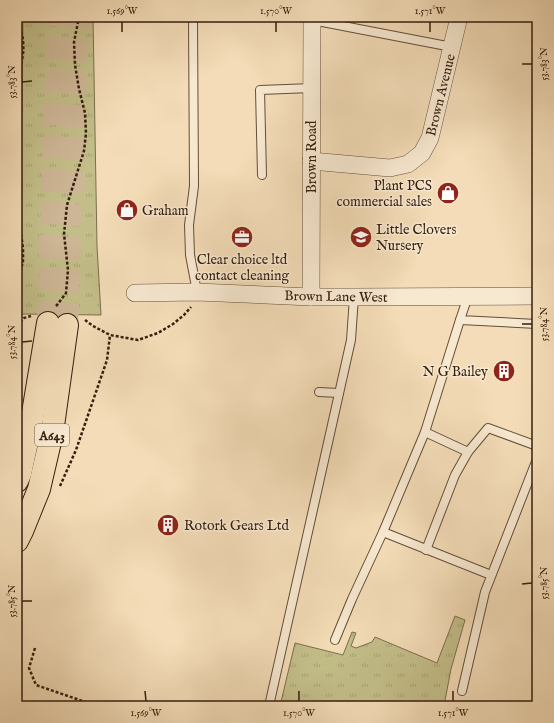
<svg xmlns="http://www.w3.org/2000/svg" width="554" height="723" font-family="'IM FELL English',serif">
	<defs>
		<pattern id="grass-tufts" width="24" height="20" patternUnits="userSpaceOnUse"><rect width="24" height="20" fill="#c3be89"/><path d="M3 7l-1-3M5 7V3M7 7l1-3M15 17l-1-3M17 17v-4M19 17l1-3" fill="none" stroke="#a8a375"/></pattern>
	</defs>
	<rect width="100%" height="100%" fill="#f3dcb7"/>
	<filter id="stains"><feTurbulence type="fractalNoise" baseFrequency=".005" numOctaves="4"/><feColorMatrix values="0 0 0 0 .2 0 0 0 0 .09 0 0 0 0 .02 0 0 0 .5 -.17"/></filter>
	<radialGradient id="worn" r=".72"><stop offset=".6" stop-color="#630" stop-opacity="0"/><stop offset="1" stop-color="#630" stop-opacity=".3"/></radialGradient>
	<!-- grass -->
	<g fill="url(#grass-tufts)" stroke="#7c6e4c">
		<path d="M23 17H93L97 246 101 315 19 314Z"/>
		<path d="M455 616 465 620 451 669 444 706H280L295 643 343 655 352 632 356 633 351 646 356 648 372 642 375 637 437 663Z"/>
	</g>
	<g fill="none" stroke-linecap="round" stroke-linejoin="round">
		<!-- trunk-tunnel -->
		<g stroke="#cdb695" stroke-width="22" stroke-dasharray="22 11" stroke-linecap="butt">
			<path d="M48 323 58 17"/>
			<path d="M67 325 78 17"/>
		</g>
		<!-- service casing -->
		<g stroke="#644e38" stroke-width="10">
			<g id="service">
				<path d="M193 18 194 186 189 225 190 255 197 292"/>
				<path d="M312 20 452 47"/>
				<path d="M262 175 260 90 312 88"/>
				<path d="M468 296 460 320 537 324"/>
				<path d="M319 392 339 393"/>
				<path d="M425 432 468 452"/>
				<path d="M383 532 491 575"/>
				<path d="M426 550 455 475 468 452 488 428 537 446"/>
				<path d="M335 640 352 599 383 532 425 432 460 320"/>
				<path d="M462 691 485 592 537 459"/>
				<path d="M269 706 351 340 354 297"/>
			</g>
		</g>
		<!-- minor casing -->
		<g stroke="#644e38" stroke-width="18">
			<g id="minor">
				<path d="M311 161 390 168 408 164 422 153 430 138 459 17"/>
				<path d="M135 293 197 292 311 297H354L537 296"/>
				<path d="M311 297 312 17"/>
			</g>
		</g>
		<!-- trunk casing -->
		<g stroke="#351e0e" stroke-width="24">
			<g id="trunk">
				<path d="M17 481 20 474 32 419 48 323"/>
				<path d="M17 541 22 531 39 489 52 433 67 325"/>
			</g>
		</g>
		<!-- path -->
		<g stroke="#351e0e" stroke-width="2.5" stroke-dasharray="3 2" stroke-linecap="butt">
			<path d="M17 17C25 40 26 53 17 76"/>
			<path d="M17 90 21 107 20 143 21 186 19 219 23 248V261L21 270 17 274"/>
			<path d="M56 306 57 305 66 293 68 270 64 234 67 205 84 151 86 133 85 113 79 89 75 65 74 42 79 17"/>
			<path d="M85 320 93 326 110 335 138 340 158 333 173 324 184 315 191 307"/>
			<path d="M17 326 24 318 31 316"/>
			<path d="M60 486 76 450 107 360 110 335"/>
			<path d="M35 648 29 668 36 685 97 706"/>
		</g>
		<!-- service -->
		<use href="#service" stroke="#f7e8d0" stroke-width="8"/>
		<!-- minor -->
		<use href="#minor" stroke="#f7e8d0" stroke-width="17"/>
		<!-- trunk -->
		<use href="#trunk" stroke="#f3dcb7" stroke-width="22"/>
	</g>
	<!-- ticks -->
	<path fill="none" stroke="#351e0e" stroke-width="1.5" d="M122 22V32M276 22V32M430 22V32M522 64H532M22 82 32 81M522 324H532M22 342 32 341M522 584 532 583M22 601H32M145 691 146 701M299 691V701M453 691V701"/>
	<!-- icons -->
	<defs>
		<g id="shop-disc" transform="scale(1.15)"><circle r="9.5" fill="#8f2418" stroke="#f7e8d0"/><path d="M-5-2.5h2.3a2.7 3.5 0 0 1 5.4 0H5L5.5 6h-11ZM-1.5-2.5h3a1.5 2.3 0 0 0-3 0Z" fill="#fff"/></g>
		<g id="office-disc" transform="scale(1.15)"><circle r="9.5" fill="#8f2418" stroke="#f7e8d0"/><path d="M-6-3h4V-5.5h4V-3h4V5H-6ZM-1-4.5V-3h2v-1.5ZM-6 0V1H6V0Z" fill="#fff"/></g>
		<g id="school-disc" transform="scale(1.15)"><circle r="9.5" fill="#8f2418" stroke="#f7e8d0"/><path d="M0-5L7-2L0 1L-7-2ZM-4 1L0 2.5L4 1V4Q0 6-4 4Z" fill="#fff"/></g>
		<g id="building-disc" transform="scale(1.15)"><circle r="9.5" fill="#8f2418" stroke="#f7e8d0"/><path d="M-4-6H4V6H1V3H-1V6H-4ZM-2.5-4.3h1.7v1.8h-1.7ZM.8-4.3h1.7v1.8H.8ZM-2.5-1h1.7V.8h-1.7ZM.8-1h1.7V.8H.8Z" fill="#fff"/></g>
	</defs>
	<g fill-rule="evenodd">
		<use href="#shop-disc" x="448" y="193"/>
		<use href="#shop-disc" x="127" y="210"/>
		<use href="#office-disc" x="242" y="237"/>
		<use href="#school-disc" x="361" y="237"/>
		<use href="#building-disc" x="504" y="371"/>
		<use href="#building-disc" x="168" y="525"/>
	</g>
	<g text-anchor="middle" stroke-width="3" stroke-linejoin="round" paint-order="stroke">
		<!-- shield labels -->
		<rect fill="#f7e8d0" stroke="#6f5b48" stroke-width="1" x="35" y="424" width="34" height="22" rx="3"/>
		<g font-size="13" font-weight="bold" fill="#351e0e">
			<text x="52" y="440">A643</text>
		</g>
		<!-- street labels -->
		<g font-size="14" fill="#351e0e" stroke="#f7e8d0">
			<text transform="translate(440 95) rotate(-76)" y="5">Brown Avenue</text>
			<text transform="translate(311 157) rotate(-90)" y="5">Brown Road</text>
			<text transform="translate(336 296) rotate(1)" y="5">Brown Lane West</text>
		</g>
		<!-- poi labels -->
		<g font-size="14" fill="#351e0e" stroke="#f7e8d0" text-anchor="start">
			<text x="432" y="190" text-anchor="end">Plant PCS<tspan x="432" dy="16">commercial sales</tspan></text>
			<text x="142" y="215">Graham</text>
			<text x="376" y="234">Little Clovers<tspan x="376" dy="16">Nursery</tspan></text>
			<text x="242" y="264" text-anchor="middle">Clear choice ltd<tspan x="242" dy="16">contact cleaning</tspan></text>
			<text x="488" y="376" text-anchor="end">N G Bailey</text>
			<text x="184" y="530">Rotork Gears Ltd</text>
		</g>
	</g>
	<!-- margin -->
	<rect width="554" height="723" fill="none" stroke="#f3dcb7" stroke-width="44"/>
	<rect x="22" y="22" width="510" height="679" fill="none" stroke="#351e0e" stroke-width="1.5"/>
	<g font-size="10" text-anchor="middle" fill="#351e0e">
		<text x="122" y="14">1.569°W</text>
		<text x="276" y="14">1.570°W</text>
		<text x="430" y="14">1.571°W</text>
		<text transform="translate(543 64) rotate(-90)" y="4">53.783°N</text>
		<text transform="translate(11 82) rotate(-90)" y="4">53.783°N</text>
		<text transform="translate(543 324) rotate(-90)" y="4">53.784°N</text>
		<text transform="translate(11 342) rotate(-90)" y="4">53.784°N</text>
		<text transform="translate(543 583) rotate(-90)" y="4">53.785°N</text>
		<text transform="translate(11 601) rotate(-90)" y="4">53.785°N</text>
		<text x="146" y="716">1.569°W</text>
		<text x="299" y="716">1.570°W</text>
		<text x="453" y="716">1.571°W</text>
	</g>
	<rect width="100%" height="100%" filter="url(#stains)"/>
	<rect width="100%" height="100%" fill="url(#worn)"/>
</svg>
